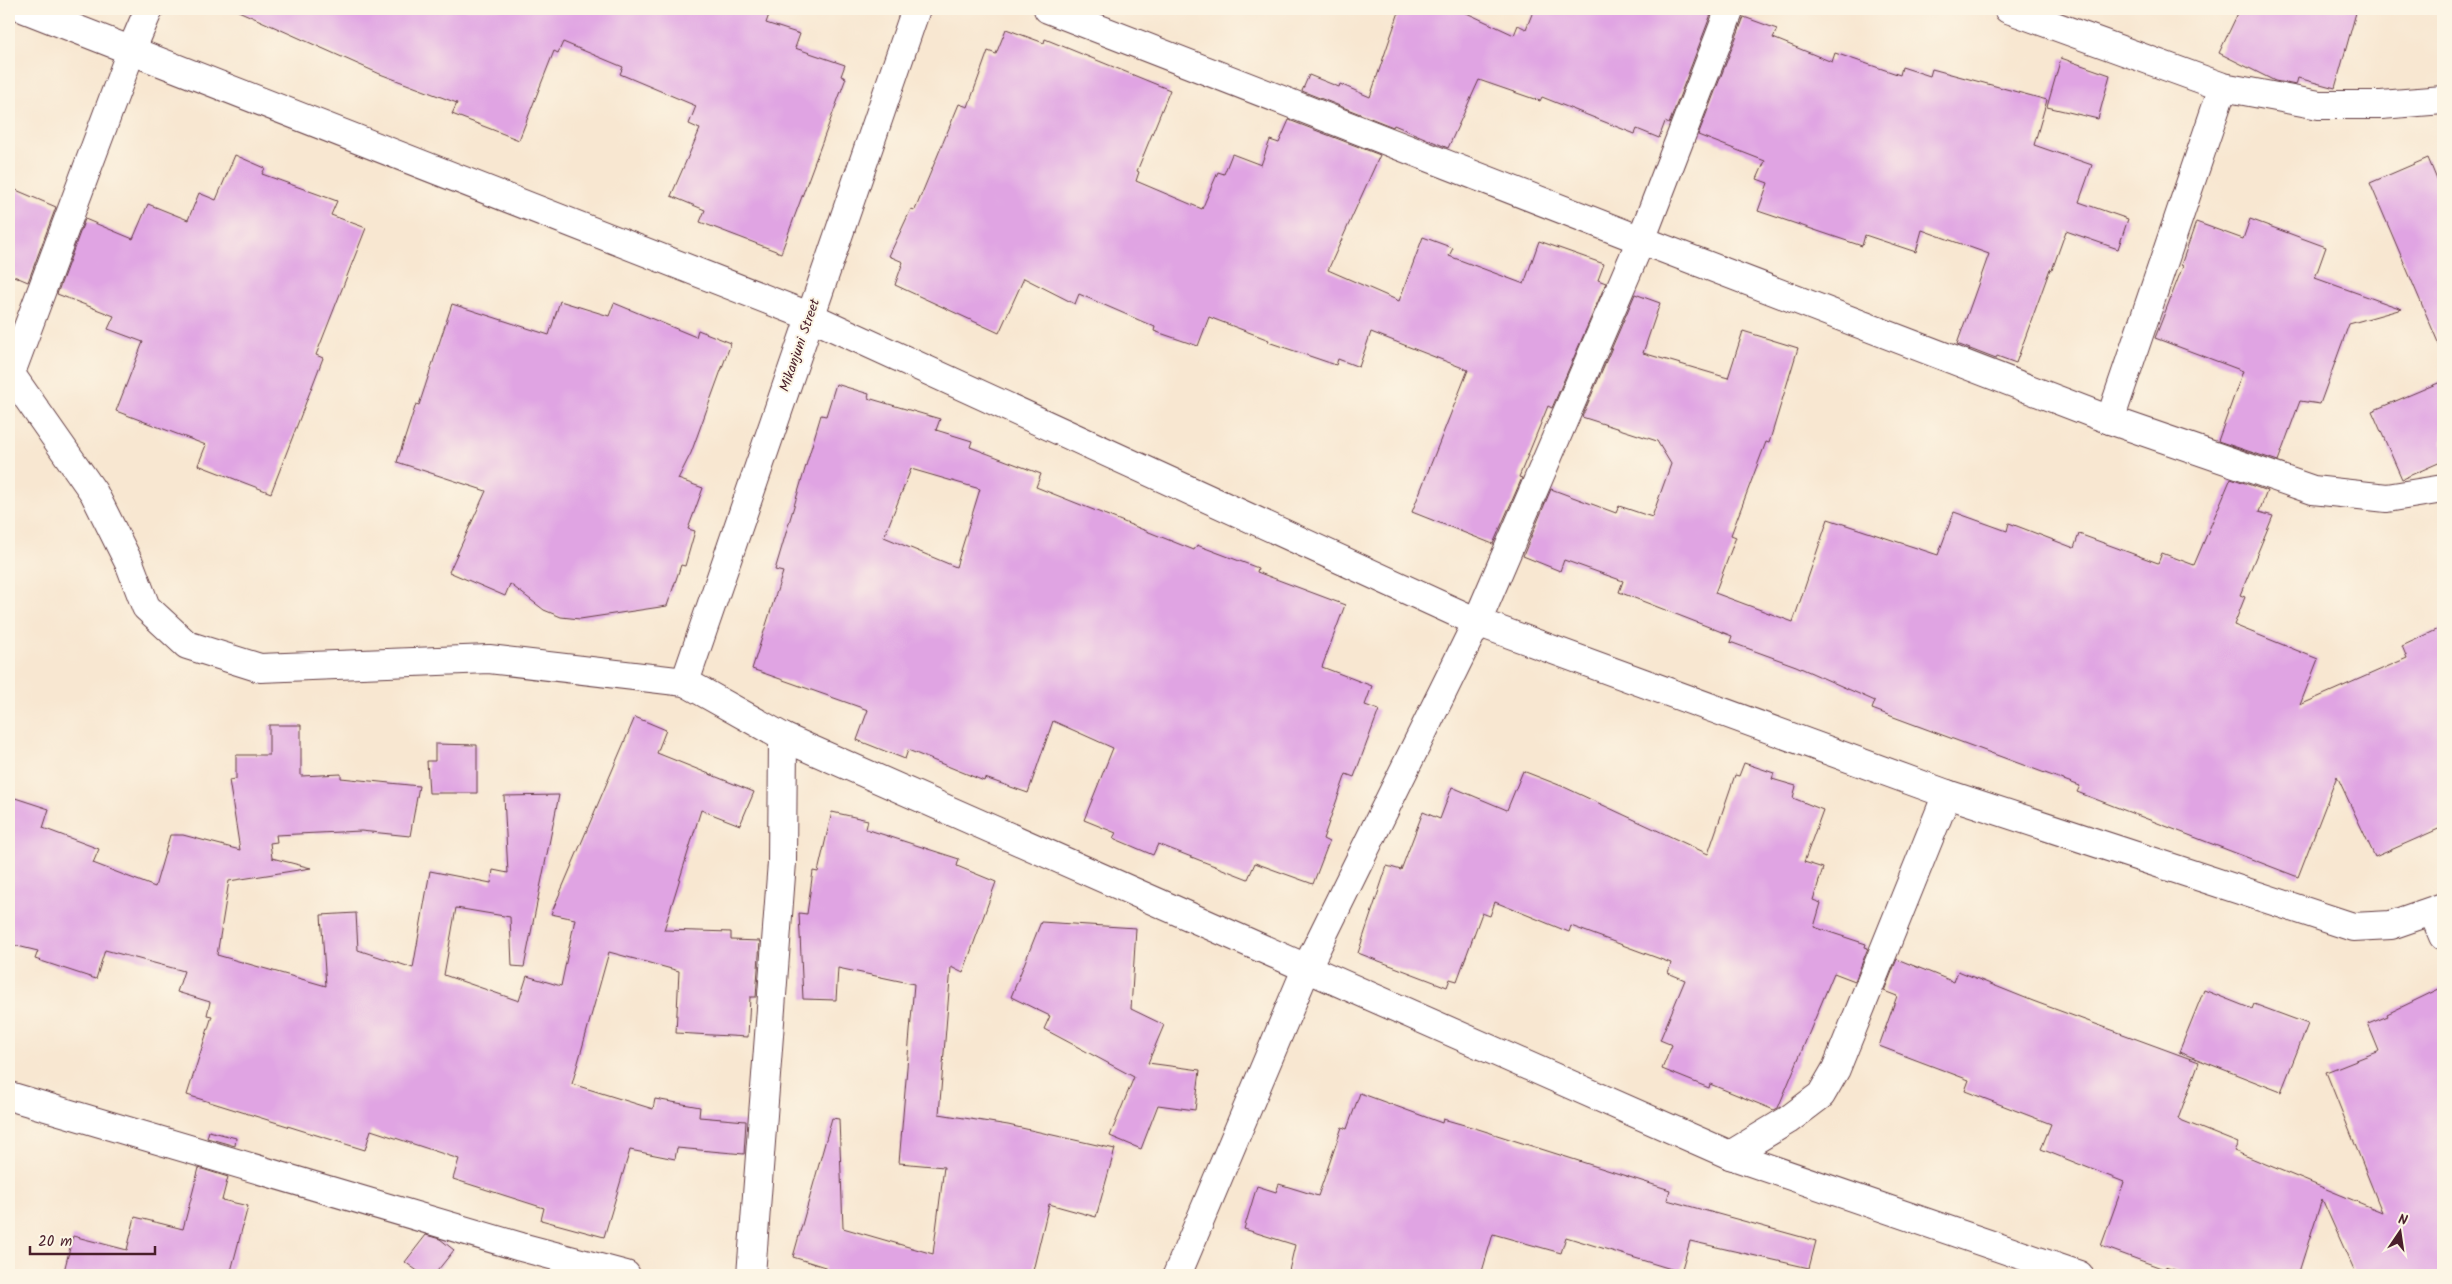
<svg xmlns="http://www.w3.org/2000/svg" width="2452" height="1284" font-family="Kalam,sans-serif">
	<rect width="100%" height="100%" fill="#fcf5e5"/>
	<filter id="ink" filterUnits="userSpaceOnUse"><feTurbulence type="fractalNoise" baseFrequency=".02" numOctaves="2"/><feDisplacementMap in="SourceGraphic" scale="10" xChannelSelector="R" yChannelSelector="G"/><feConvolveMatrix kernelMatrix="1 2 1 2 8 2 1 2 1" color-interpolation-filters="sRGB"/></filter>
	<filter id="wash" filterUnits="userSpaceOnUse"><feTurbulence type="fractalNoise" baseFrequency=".0096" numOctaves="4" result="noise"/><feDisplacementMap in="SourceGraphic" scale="20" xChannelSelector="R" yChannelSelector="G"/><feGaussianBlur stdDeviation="1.12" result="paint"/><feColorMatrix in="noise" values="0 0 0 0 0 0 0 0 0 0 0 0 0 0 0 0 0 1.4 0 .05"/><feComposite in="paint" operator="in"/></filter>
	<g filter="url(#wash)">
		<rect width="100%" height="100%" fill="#f8e7d1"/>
		<g id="blocks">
			<!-- building -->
			<g fill="#e0a4e3" fill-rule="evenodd">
				<path d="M234 9H771L766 23 800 34 795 48 845 65 841 76 846 78 781 253 700 222 705 210 671 196 700 129 689 124 696 106 620 74 623 67 563 42 558 53 554 51 519 140 452 114 457 103 380 74Z"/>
				<path d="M1400 9H1458L1514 35 1518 25 1526 29 1534 9H1713L1669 124 1665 122 1659 138 1637 129 1635 134 1542 97 1540 101 1479 80 1448 148 1394 125 1393 127 1302 91 1309 75 1339 87 1340 84 1370 97Z"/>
				<path d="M2240 9H2357L2335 88 2298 78 2296 85 2275 81 2219 53Z"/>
				<path d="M1744 17 1777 29 1773 38 1832 62 1835 53 1900 75 1902 67 1930 76 1932 69 2047 100 2034 145 2092 165 2079 202 2128 219 2118 249 2066 231 2052 270 2050 269 2016 363 1997 356 1996 359 1957 344 1989 254 1922 230 1916 252 1865 235 1862 246 1758 211 1768 183 1757 179 1765 161 1698 135Z"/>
				<path d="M1006 29 1044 43 1045 39 1170 90 1137 171 1139 172 1136 181 1202 209 1218 172 1224 174 1232 154 1261 165 1270 140 1279 143 1289 120 1380 155 1328 270 1399 301 1423 237 1453 248 1449 256 1524 284 1539 241 1604 264 1598 280 1606 283 1552 408 1548 406 1519 477 1522 478 1493 544 1412 512 1468 370 1371 332 1359 367 1338 359 1336 365 1268 342 1269 340 1209 317 1198 346 1154 331 1155 327 1079 294 1075 304 1024 278 999 333 895 285 903 262 889 256 911 209 915 210 959 104 968 107 988 51 996 54Z"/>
				<path d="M2061 58 2110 75 2098 119 2047 107Z"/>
				<path d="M235 155 265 168 262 174 337 201 331 215 366 228 316 355 323 358 271 493 198 465 206 445 116 411 143 342 108 329 114 316 57 294 85 219 133 239 148 204 188 220 199 193 216 200Z"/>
				<path d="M2428 158 2443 194V354L2370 183Z"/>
				<path d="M9 187 56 207 28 282 9 274Z"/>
				<path d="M2250 219 2326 247 2315 278 2402 309 2349 324 2320 404 2300 401 2278 461 2218 441 2243 371 2155 338 2183 266 2181 265 2196 222 2243 239Z"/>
				<path d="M1635 294 1660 303 1643 353 1728 378 1743 331 1798 348 1769 443 1766 442 1731 535 1736 537 1715 593 1793 622 1828 519 1938 555 1954 512 2007 531 2009 523 2074 548 2079 534 2158 563 2162 553 2194 565 2231 478 2267 491 2259 512 2273 516 2240 595 2245 597 2234 625 2318 659 2300 705 2407 658 2402 646 2443 627V827L2375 857 2337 776 2298 877 2077 792 2080 786 1872 709 1875 701 1796 666 1730 642 1732 636 1619 592 1623 581 1564 560 1560 571 1523 556 1551 489 1616 513 1619 506 1652 517 1671 464 1657 441 1582 417Z"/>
				<path d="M560 301 609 316 614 303 696 337 698 330 731 343 691 453 678 479 703 488 688 529 695 531 685 566 681 565 667 606 580 619 561 617 544 610 510 584 505 596 449 572 486 491 397 462 416 404 419 405 452 304 549 335Z"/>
				<path d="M2443 381V461L2402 479 2372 411Z"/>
				<path d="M836 384 869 394 868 398 940 419 936 430 972 441 970 447 1041 474 1036 487 1194 550 1197 545 1258 568 1257 572 1345 605 1322 667 1372 686 1365 705 1379 710 1354 777 1346 774 1323 839 1329 842 1313 884 1255 863 1248 879 1158 844 1153 855 1113 838 1116 833 1084 820 1113 748 1053 721 1028 793 985 778 984 781 908 750 905 759 857 740 868 710 752 669 783 572 775 570 821 415 826 416ZM911 469 980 489 956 567 884 537Z"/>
				<path d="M635 717 666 730 657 753 754 792 740 825 701 810 664 930 731 932V940L760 941 756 997H750L748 1037 676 1033 679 971 609 952 572 1084 653 1109 655 1099 700 1107 699 1117 746 1121 744 1154 677 1148 675 1159 630 1150 604 1237 541 1220 544 1208 453 1179 459 1159 371 1130 365 1150 187 1095 212 1016 207 1015 210 1002 177 992 184 971 105 950 96 979 35 959 38 951 9 944V796L49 809 43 828 99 849 93 863 155 887 170 835H183L240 850 229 780 236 779V755H269V725H301V776L341 774V778L419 786 410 836 361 831 276 835 277 842 270 843 272 858 311 868 229 881 217 955 326 986 321 915 356 913 358 950 413 968 430 871 491 883 493 870 508 873 504 796 559 795 524 967 512 966 510 917 456 908 444 975 519 1001 527 976 561 986 575 919 551 914Z"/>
				<path d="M435 744 477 745V793H429L427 761H435Z"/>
				<path d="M1744 763 1774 773 1772 779 1796 786 1793 798 1823 810 1804 862 1823 868 1813 900 1821 903 1814 927 1866 944 1865 947 1868 948 1855 981 1834 973 1778 1108 1774 1110 1710 1084 1709 1088 1662 1069 1672 1045 1660 1040 1685 980 1668 973 1671 963 1571 926 1569 932 1495 902 1490 916 1482 913 1457 981 1450 979 1447 987 1358 953 1387 866 1401 870 1423 812 1440 819 1452 787 1507 810 1523 771 1564 787 1708 854 1735 775 1739 776Z"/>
				<path d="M832 812 868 820 866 829 959 859 957 866 996 882 963 973 951 967 939 1114 1008 1125 1115 1149 1096 1217 1049 1204 1032 1275H823L825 1267 793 1257 832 1118 839 1119 843 1228 933 1254 944 1167 899 1163 914 984 838 968 836 1000 803 999 799 913 807 914 813 871 818 872Z"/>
				<path d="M1041 922 1136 928 1131 1009 1164 1025 1148 1063 1200 1070 1195 1110 1158 1105 1141 1149 1110 1136 1134 1077 1044 1029 1050 1016 1011 997Z"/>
				<path d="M1897 959 1954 982 1958 971 2033 1001 2199 1062 2178 1119 2238 1143 2234 1151 2382 1212 2326 1072 2379 1051 2368 1024 2388 1016 2387 1014 2443 987V1275H2356L2322 1199 2298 1275H2190L2165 1267 2164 1269 2101 1246 2124 1182 2041 1149 2051 1124 1965 1091 1969 1080 1879 1046 1897 996 1884 991Z"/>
				<path d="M2204 990 2252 1009 2254 1004 2308 1024 2281 1092 2179 1052Z"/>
				<path d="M1360 1093 1442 1123 1443 1119 1475 1128 1670 1190 1667 1200 1816 1241 1809 1268 1690 1241 1681 1272 1566 1237 1561 1253 1493 1234 1481 1275H1288L1295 1245 1244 1229 1257 1186 1276 1192 1279 1184 1318 1196 1342 1127 1347 1129Z"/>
				<path d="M209 1131 236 1138 235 1146 207 1138Z"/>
				<path d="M199 1168 228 1177 222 1200 248 1206 230 1275H63L73 1236 127 1250 135 1217 183 1229Z"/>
				<path d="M426 1235 440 1239 454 1250 434 1275H423L405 1262Z"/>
			</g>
		</g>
	</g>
	<g filter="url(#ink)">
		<use href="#blocks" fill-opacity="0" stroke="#643d44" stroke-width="1"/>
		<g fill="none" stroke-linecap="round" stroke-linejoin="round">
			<!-- street casing -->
			<g stroke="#643d44" stroke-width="30">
				<g id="street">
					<path d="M25 9 809 316 1477 622 1947 794 2353 927 2391 925 2443 907"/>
					<path d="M1048 9 1641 240 2110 420 2313 490 2387 498 2443 489"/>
					<path d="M2008 9 2223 87 2319 105H2381L2443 100"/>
					<path d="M10 373 94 493 130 565 146 607 187 645 260 668 489 659 685 682 783 737 1730 1155 2079 1275"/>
					<path d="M9 378 131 51 149 9"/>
					<path d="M2110 420 2223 87"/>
					<path d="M685 682 916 9"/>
					<path d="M2433 912 2443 936"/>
					<path d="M9 1096 521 1247 626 1275"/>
					<path d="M1730 1155 1788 1120 1821 1095 1836 1069 1947 794"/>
					<path d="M751 1275 782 862 783 737"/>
					<path d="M1177 1275 1307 967 1477 622 1641 240 1730 9"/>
				</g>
			</g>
			<!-- street -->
			<use href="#street" stroke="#fff" stroke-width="28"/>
		</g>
	</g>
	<g text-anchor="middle" stroke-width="4" stroke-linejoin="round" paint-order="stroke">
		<!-- street labels -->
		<g font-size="14" fill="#4a1f2b" stroke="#fcf5e5">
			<text transform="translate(799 345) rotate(-71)" y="5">Mikanjuni Street</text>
		</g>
	</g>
	<!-- margin -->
	<rect width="2452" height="1284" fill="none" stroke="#fcf5e5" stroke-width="30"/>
	<!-- north arrow -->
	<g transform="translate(2400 1232) rotate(13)" stroke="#fcf5e5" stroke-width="4" paint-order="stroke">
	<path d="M0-4L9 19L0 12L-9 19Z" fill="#4a1f2b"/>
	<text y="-8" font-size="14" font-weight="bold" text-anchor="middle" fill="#4a1f2b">N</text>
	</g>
	<!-- scale -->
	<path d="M30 1246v8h125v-8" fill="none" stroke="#4a1f2b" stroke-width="2.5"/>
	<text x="38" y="1246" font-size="15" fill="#4a1f2b" stroke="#fcf5e5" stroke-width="4" paint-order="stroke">20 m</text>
</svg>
